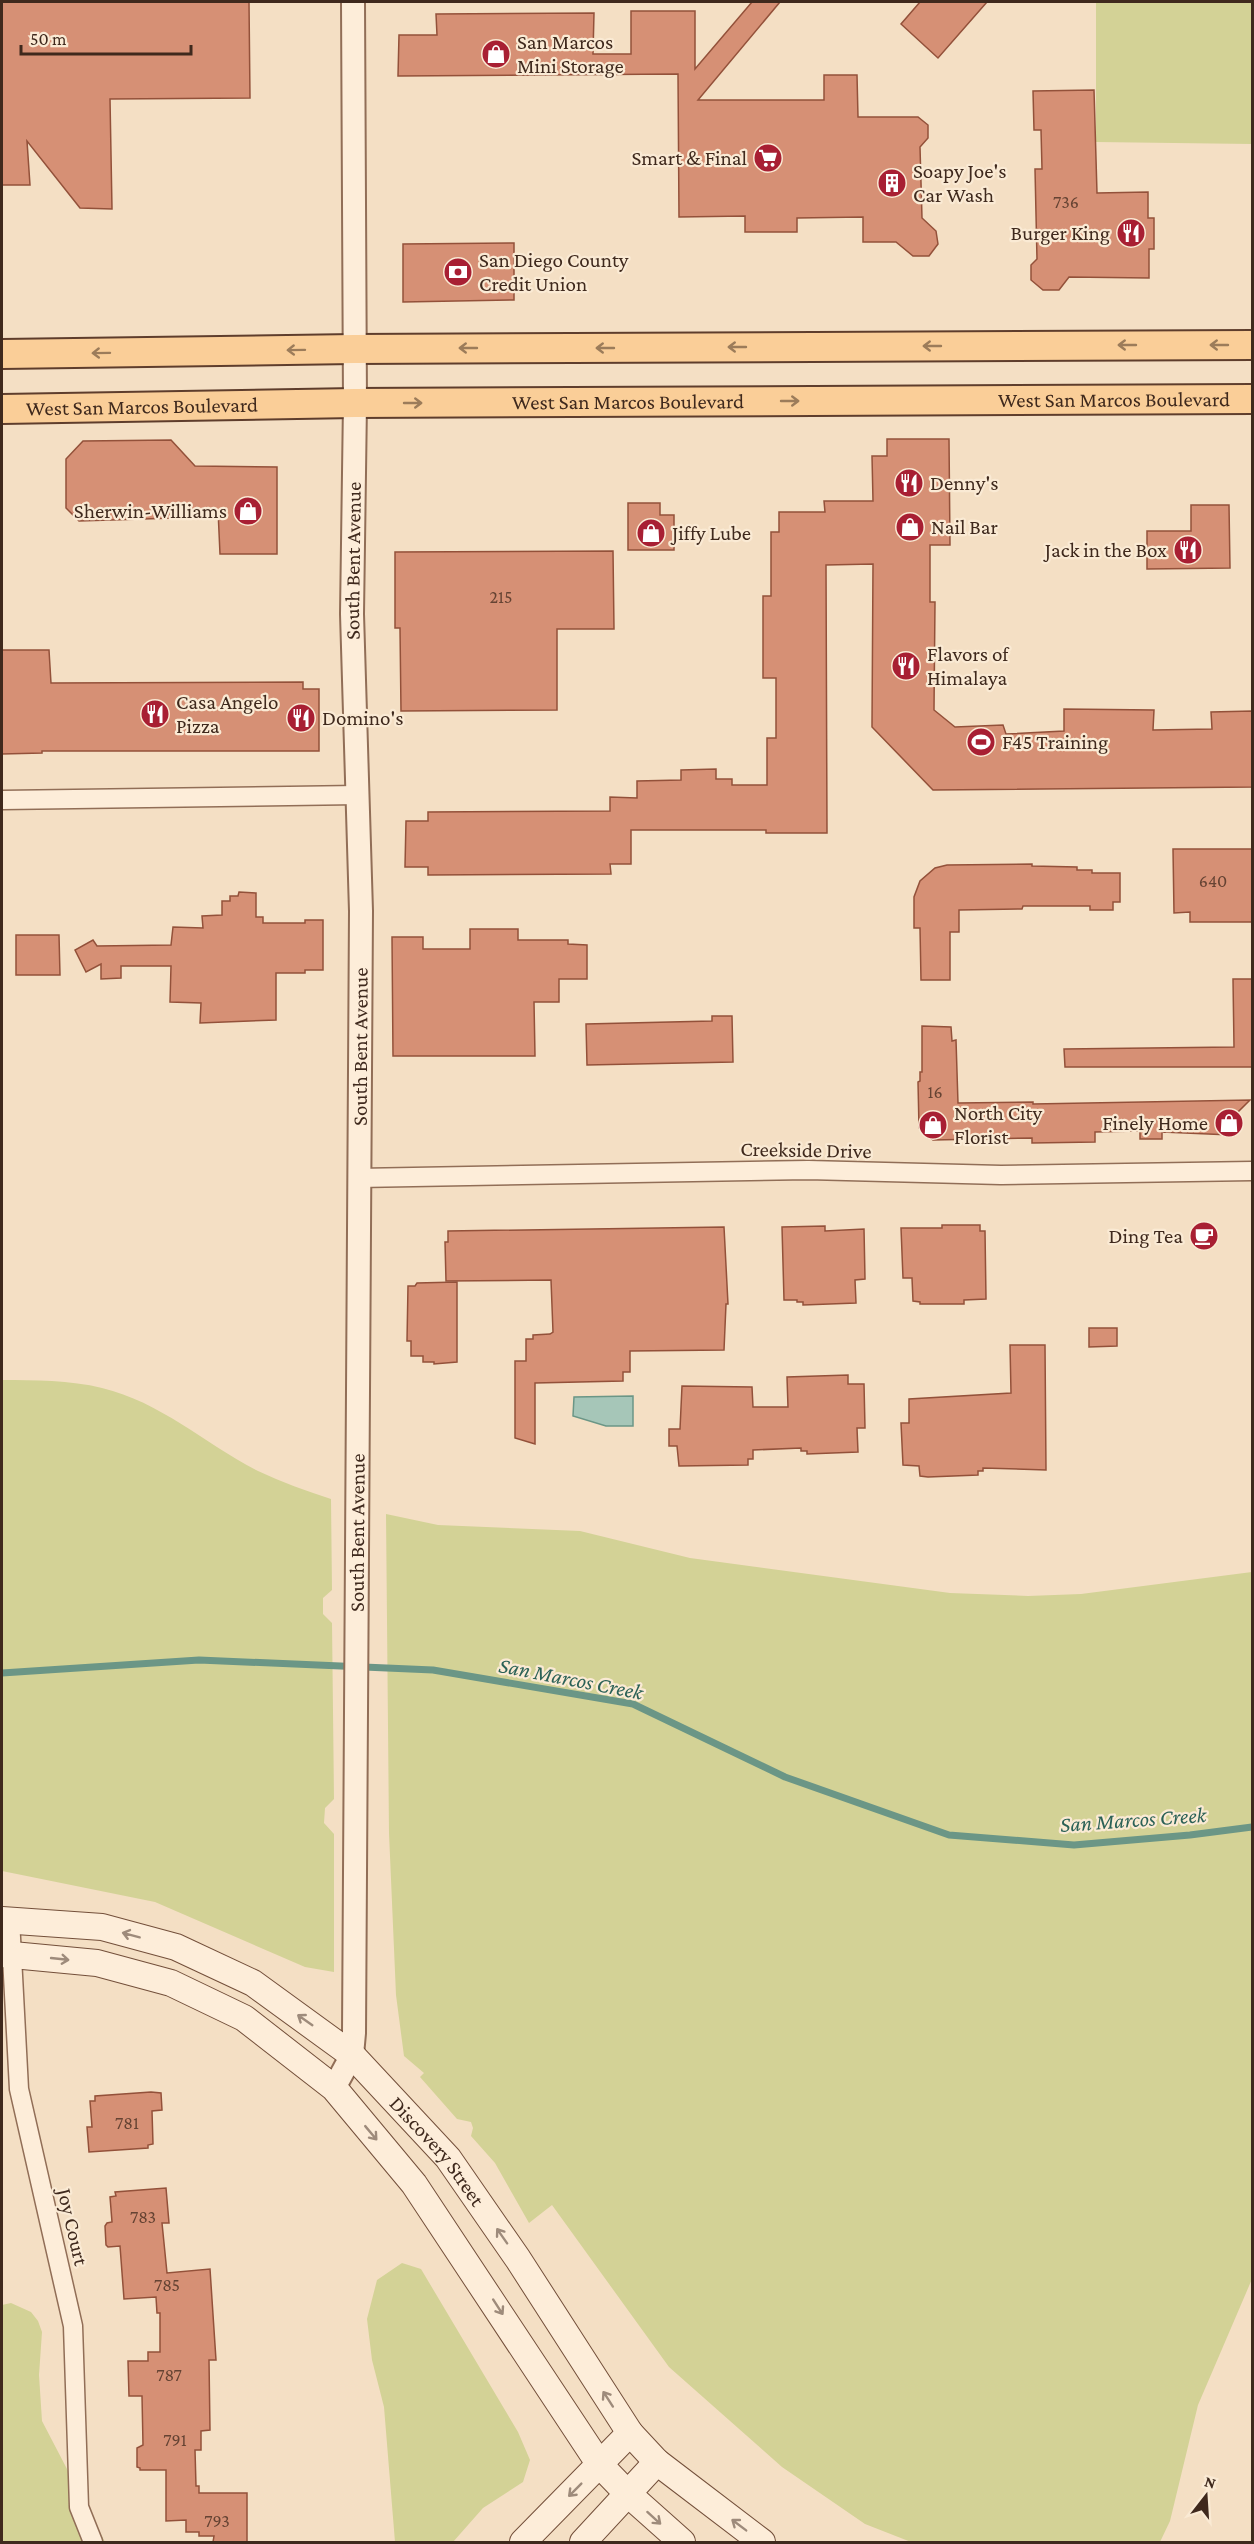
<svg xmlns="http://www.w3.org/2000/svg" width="1254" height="2544" font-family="'Crimson Pro',serif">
	<rect width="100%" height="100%" fill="#f4dfc4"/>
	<!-- green -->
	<g fill="#d3d296">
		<path d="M1096 2H1252V144L1096 142Z"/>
		<path d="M2 1380C34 1380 70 1380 102 1388 161 1402 205 1444 258 1471 282 1482 306 1491 331 1499L332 1590 323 1598V1614L332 1623 334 1799 325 1808 324 1823 334 1834V1972L305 1967 155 1902 2 1871Z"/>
		<path d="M386 1514 438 1525 580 1531 690 1558 950 1593 1028 1596 1081 1594 1252 1572V2279L1198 2405 1170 2521 1160 2542H911L865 2524 782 2467 669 2367 552 2205 529 2223 495 2163 471 2136 473 2128 471 2122 457 2119 420 2077 424 2073 404 2056 396 1995 389 1833Z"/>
		<path d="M402 2263 421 2269 518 2432 530 2460 523 2482 483 2508 453 2542H395L384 2407 372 2360 367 2319 377 2280Z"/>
		<path d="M11 2303 31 2312 38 2321 42 2332 39 2375 42 2421 105 2542H2V2305Z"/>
	</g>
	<!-- water -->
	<path fill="#a6c6b8" stroke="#6b9686" stroke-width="1.5" d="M633 1396V1426H606L573 1416 574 1397Z"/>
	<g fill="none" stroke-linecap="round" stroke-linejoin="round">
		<!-- stream -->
		<path stroke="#6b9686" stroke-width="7" d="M2 1673 199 1660 433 1670 633 1704 785 1777 949 1835 1074 1845 1190 1835 1252 1827"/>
	</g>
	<!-- building -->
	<g fill="#d69075" stroke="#93513a" stroke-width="1.5">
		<path d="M2 2H249L250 98 110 99 112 209 80 208 27 141 30 185H2Z"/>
		<path d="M752 2H780L698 100H824V75H857L858 117H918L928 125V138L920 147 922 218 936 231 938 244 929 256H913L896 242H863V217L797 218V232H745V216L679 217 678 74 398 76 399 35H437L436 14 594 13 593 54H631V11H695V69Z"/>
		<path d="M920 2H987L938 58 901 24Z"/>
		<path d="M1094 90 1097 193 1148 192V218H1154V249H1149V278L1069 277 1059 290H1043L1031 280V265L1037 259 1035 169H1042L1041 130H1034L1033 91Z"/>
		<path d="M514 243V300L403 302V244Z"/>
		<path d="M887 439H949L950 545H930V602H935L934 710 955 727 1003 725 1006 734 1064 731V709L1154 710 1153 730 1212 729 1211 712 1252 711V787L933 790 872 727 873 564 826 565 827 833H766V830H631V864H610L611 874 428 875V867H405L406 821H428V812L610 811V797L637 798V781L681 780V770L716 769V779H732V785H767V738H776V678H763V596H771V532H779V512H825L824 501H873L872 456H887Z"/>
		<path d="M171 440 195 466 277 467V554H220L218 510 177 508 175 518 79 521 66 508V459L83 441Z"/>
		<path d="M628 503H660V515H674V550H628Z"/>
		<path d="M1191 505H1229L1230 568 1147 569V531H1191Z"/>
		<path d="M613 551 614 629H557V710L401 711 400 628H395V552Z"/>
		<path d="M2 650H49L51 683 303 682V689H319V751H42V753L2 754Z"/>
		<path d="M1173 849H1252V922H1190V912L1174 913Z"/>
		<path d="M1032 864V866L1077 867V870H1092V873H1120V902H1113V910H1090V906H1023L1022 909 959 910V932H950V980H921L920 928H914V897L920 881 935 868 947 865Z"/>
		<path d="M239 892 256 893V917H263V923H305V920H323V970H305V973H276V1020L200 1023 201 1003 170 1002 171 966H121V978L101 979V964L86 972 75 950 93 940 97 946 171 945 173 927 203 928 202 916 222 915V901H230V896H238Z"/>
		<path d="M470 929H518V940H568V944L587 945V979H559V1002H534L535 1056H393L392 937H423V949H470Z"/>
		<path d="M16 935H59L60 975H16Z"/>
		<path d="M1233 979H1252V1067H1065L1064 1049 1234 1047Z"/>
		<path d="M712 1016H732L733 1062 587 1065 586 1024 712 1021Z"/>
		<path d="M922 1026 951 1027 952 1041 956 1040 958 1103 1033 1102V1104L1250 1100 1238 1112 1242 1121 1241 1128 1237 1133 1231 1135 1162 1132V1139H1140V1131L1095 1132V1142L1032 1143V1138L933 1140 919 1128 918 1082 920 1081V1072H922Z"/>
		<path d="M942 1225H980V1231H985L986 1299 964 1300V1304H920V1302L913 1301 912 1278H903L901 1228H942Z"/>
		<path d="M825 1226V1231L864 1229 865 1279 855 1280 856 1303 803 1305V1302H797V1300H784L782 1227Z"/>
		<path d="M724 1227 728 1304H726L724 1350 630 1351V1372H623V1381L535 1383V1444L515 1438V1361H526V1339H533V1335L550 1334 553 1332 551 1280 446 1281 445 1242H448V1231Z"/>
		<path d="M457 1282V1362L434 1364V1362H423V1356H411V1341H407L408 1286H415L417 1283Z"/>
		<path d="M1089 1328H1117V1346L1089 1347Z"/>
		<path d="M1010 1345H1045L1046 1470 983 1468V1471H978V1475L928 1477 920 1476 919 1466 903 1465 901 1423H909V1399L1011 1393Z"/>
		<path d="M848 1375V1384H864L865 1428H857L858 1452 807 1454V1451H801V1448L753 1450V1459H748V1465L679 1466 677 1446H669V1429H680L682 1386 752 1387 753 1407H788L787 1377Z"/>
		<path d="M151 2092 161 2093 162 2110 152 2111 153 2144 148 2145V2148L89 2152 87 2127H92L90 2101H95V2096Z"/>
		<path d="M166 2188 169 2223H162L167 2273 210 2269 216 2360H209L210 2430 201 2431V2450H195L196 2486H199V2493H247V2542H213L214 2536H199V2532H186V2520L166 2521V2470H140V2468L137 2467V2448L143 2445 142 2396H129L128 2361H148V2352H160V2313H157L156 2297 124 2299 120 2246 108 2247 106 2245 105 2226 107 2223 112 2222 110 2197 116 2196 115 2192Z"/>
	</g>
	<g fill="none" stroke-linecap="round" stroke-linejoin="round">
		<!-- minor casing -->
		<g stroke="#916e57" stroke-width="21">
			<g id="minor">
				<path d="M2 800 358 795"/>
				<path d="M358 1178 808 1170 1001 1175 1252 1171"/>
				<path d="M10 1919 19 2089 73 2326 79 2507 93 2542"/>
			</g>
		</g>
		<!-- tertiary casing -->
		<g stroke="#916e57" stroke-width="26">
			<g id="tertiary">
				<path id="s1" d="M334 2088 352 2055 354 2033 361 911 352 614 355 403 353 2"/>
			</g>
		</g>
		<!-- secondary casing -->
		<g stroke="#734f3a" stroke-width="28">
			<g id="secondary">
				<path id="s2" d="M2 1920 102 1927 176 1947 253 1983 352 2055 448 2158 518 2259 630 2433 657 2462 762 2542"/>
				<path d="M2 1954 97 1963 171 1983 244 2018 334 2088 414 2184 600 2465 627 2493 682 2542"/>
				<path d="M523 2542 630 2433"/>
				<path d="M583 2542 657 2462"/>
			</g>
		</g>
		<!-- primary casing -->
		<g stroke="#5e3d2c" stroke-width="32">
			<g id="primary">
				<path d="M2 354 354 349 1252 345"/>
				<path id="s3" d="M2 409 355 403 1252 399"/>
			</g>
		</g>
		<!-- minor -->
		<use href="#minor" stroke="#fdedd9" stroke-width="18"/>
		<!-- tertiary -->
		<use href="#tertiary" stroke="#fdedd9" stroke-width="22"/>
		<!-- secondary -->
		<use href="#secondary" stroke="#fdedd9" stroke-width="26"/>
		<!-- primary -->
		<use href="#primary" stroke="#face98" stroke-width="28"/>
	</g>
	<!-- one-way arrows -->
	<defs><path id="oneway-shaft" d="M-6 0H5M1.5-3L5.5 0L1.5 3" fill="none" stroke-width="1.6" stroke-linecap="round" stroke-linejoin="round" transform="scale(1.5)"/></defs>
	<g stroke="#9c7c5a">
		<use href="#oneway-shaft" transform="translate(1127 345) rotate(180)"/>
		<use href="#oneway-shaft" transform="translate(1219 345) rotate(180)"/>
		<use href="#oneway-shaft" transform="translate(932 346) rotate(180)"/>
		<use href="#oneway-shaft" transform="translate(737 347) rotate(180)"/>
		<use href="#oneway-shaft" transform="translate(468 348) rotate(180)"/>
		<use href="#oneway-shaft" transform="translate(605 348) rotate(180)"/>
		<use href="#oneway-shaft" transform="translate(296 350) rotate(179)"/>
		<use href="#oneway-shaft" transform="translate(101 353) rotate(179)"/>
		<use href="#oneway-shaft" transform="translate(790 401)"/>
		<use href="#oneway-shaft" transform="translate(413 403)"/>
	</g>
	<g stroke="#9e8b7b">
		<use href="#oneway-shaft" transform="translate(131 1935) rotate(-165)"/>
		<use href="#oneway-shaft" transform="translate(60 1959) rotate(6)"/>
		<use href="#oneway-shaft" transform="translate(305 2020) rotate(-145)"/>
		<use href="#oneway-shaft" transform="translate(371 2133) rotate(50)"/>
		<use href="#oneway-shaft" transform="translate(502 2236) rotate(-125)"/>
		<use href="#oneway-shaft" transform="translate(498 2307) rotate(57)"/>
		<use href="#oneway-shaft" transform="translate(608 2399) rotate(-123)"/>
		<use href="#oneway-shaft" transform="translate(575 2490) rotate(135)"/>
		<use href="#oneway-shaft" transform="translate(654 2518) rotate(42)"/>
		<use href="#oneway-shaft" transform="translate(739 2525) rotate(-143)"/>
	</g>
	<!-- icons -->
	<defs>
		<g id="shop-disc" transform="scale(1.5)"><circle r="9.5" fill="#a81f33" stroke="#faead4"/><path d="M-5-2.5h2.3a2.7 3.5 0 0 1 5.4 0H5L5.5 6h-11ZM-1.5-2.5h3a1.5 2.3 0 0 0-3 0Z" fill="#fff"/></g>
		<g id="supermarket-disc" transform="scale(1.5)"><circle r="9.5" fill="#a81f33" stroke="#faead4"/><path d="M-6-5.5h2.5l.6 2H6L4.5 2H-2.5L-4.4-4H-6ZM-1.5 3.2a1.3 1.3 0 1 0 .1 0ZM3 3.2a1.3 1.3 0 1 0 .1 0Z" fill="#fff"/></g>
		<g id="building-disc" transform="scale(1.5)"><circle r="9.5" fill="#a81f33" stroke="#faead4"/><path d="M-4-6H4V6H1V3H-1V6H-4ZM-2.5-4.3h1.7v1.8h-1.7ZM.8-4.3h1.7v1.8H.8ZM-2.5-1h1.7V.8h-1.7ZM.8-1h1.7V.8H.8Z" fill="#fff"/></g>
		<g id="restaurant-disc" transform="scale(1.5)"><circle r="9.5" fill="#a81f33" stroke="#faead4"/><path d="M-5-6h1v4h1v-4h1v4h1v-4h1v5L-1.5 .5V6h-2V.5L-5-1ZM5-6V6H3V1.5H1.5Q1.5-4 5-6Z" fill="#fff"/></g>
		<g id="bank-disc" transform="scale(1.5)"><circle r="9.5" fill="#a81f33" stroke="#faead4"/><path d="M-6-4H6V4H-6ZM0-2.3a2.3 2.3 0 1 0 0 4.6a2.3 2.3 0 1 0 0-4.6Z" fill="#fff"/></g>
		<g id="stadium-disc" transform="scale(1.5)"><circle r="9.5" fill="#a81f33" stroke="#faead4"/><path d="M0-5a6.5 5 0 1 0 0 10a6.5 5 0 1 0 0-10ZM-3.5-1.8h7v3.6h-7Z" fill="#fff"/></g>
		<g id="cafe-disc" transform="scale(1.5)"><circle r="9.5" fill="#a81f33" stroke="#faead4"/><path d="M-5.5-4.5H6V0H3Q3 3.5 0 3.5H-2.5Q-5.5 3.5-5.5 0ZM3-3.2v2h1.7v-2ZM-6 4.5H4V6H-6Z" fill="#fff"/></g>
	</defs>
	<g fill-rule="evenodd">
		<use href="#shop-disc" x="496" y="54"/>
		<use href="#supermarket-disc" x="768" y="158"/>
		<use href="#building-disc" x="892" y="183"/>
		<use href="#restaurant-disc" x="1131" y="233"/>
		<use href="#bank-disc" x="458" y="272"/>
		<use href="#restaurant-disc" x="909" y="483"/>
		<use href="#shop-disc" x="248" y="511"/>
		<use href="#shop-disc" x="910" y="527"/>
		<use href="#shop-disc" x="651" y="533"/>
		<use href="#restaurant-disc" x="1188" y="550"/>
		<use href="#restaurant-disc" x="906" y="666"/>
		<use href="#restaurant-disc" x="155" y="714"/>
		<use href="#restaurant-disc" x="301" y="718"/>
		<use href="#stadium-disc" x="981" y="742"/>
		<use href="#shop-disc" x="1229" y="1123"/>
		<use href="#shop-disc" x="933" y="1125"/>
		<use href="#cafe-disc" x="1204" y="1236"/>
	</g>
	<g text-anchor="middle" stroke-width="4.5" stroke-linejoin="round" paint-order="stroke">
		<!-- number labels -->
		<g font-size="18" fill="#654333">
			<text x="1066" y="208">736</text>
			<text x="501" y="603">215</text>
			<text x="1213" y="887">640</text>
			<text x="935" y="1098">16</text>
			<text x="127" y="2129">781</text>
			<text x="143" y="2223">783</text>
			<text x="167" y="2291">785</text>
			<text x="169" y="2381">787</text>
			<text x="175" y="2446">791</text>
			<text x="217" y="2527">793</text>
		</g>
		<!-- poi labels -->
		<g font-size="21" fill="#3f291d" stroke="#faead4" text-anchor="start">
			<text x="517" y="49">San Marcos<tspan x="517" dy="24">Mini Storage</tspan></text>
			<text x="747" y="165" text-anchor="end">Smart &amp; Final</text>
			<text x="913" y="178">Soapy Joe's<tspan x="913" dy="24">Car Wash</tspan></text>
			<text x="1110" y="240" text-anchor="end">Burger King</text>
			<text x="479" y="267">San Diego County<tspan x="479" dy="24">Credit Union</tspan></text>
			<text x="930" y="490">Denny's</text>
			<text x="227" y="518" text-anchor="end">Sherwin-Williams</text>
			<text x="931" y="534">Nail Bar</text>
			<text x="672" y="540">Jiffy Lube</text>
			<text x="1167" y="557" text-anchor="end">Jack in the Box</text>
			<text x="927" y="661">Flavors of<tspan x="927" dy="24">Himalaya</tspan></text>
			<text x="176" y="709">Casa Angelo<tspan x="176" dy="24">Pizza</tspan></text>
			<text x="322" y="725">Domino's</text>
			<text x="1002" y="749">F45 Training</text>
			<text x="954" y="1120">North City<tspan x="954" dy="24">Florist</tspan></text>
			<text x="1208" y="1130" text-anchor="end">Finely Home</text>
			<text x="1183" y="1243" text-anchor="end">Ding Tea</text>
		</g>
		<!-- street labels -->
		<g font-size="21" fill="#3f291d" stroke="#faead4">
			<text dy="7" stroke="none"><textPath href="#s3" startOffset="1112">West San Marcos Boulevard</textPath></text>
			<text dy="7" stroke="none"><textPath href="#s3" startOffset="626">West San Marcos Boulevard</textPath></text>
			<text dy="7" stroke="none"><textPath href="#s3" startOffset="140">West San Marcos Boulevard</textPath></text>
			<text dy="7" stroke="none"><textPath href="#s1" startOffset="1532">South Bent Avenue</textPath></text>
			<text dy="7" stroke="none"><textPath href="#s1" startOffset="1046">South Bent Avenue</textPath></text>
			<text transform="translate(806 1150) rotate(1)" y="7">Creekside Drive</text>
			<text dy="7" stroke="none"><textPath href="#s1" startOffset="560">South Bent Avenue</textPath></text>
			<text dy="7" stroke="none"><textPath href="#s2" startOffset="513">Discovery Street</textPath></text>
			<text transform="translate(73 2227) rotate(77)" y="7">Joy Court</text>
		</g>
		<!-- water labels -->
		<g font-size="22" font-style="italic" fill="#2b6156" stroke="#faead4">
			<text transform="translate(571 1678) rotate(11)" y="8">San Marcos Creek</text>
			<text transform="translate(1133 1819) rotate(-4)" y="8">San Marcos Creek</text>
		</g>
	</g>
	<!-- border -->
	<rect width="1254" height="2544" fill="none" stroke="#3f291d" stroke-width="6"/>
	<!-- north arrow -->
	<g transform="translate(1206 2496) rotate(17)" stroke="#faead4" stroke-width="4.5" paint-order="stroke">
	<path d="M0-4.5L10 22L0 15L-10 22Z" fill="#3f291d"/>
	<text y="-9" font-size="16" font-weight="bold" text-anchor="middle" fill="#3f291d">N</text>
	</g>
	<!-- scale -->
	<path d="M21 45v9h170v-9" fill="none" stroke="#3f291d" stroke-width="3"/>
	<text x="30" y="45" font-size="18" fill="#3f291d" stroke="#faead4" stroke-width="4.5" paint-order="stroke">50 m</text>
</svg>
